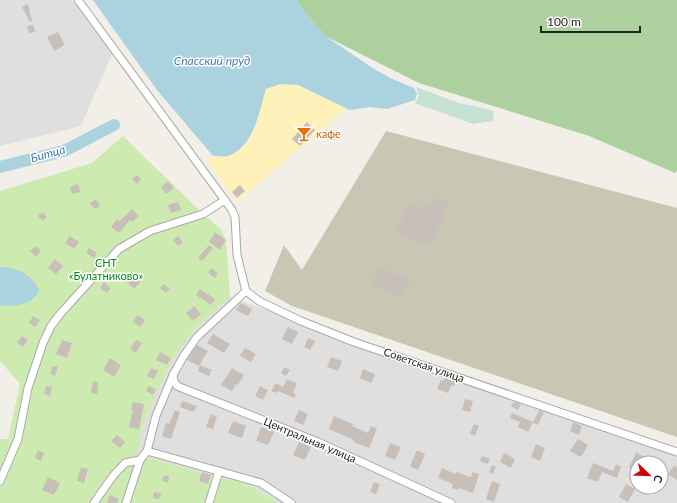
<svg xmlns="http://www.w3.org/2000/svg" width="677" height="503" font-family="Lato,sans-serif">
	<rect width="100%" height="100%" fill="#f2efe9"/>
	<!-- residential -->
	<g fill="#e0dfdf" fill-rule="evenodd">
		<path d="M0 0H72L112 54 81 126 0 146Z"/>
		<path d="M230 297 677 453V503H277L250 485 137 455 143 426 153 401 171 362 193 331ZM637 463H661V487H637Z"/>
	</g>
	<!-- construction -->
	<path fill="#c7c7b4" d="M386 131 677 208V437L292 306 265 291 284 245 302 270Z"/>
	<!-- grass -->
	<path fill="#cdebb0" d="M123 136 203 214 221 229 226 240 230 297 193 331 171 362 153 401 143 426 137 455 250 485 277 503H0V439H8L20 384 0 361V191L92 163Z"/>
	<!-- forest -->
	<path fill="#add19e" d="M298 0H677V171L675 173 589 136 419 83 327 37 316 26 298 3Z"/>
	<!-- wetland -->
	<path fill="#c6e0d4" d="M416 87 459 103 475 106 494 111 493 121 473 124 415 103 419 96Z"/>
	<!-- sand -->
	<path fill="#fff1ba" d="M280 84 298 85 346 108 237 202 207 161 213 156H228L252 131 266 89Z"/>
	<!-- water -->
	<g fill="#aad3df">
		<path d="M93 0H298V3L316 26 327 37 371 67 390 78 414 88 417 94 415 100 387 109 370 107 350 110 298 85 280 84 266 89C259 112 254 147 228 156 224 157 217 156 213 156L157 90Z"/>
		<path d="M0 267C18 268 30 273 39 290 34 305 13 307 0 305Z"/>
	</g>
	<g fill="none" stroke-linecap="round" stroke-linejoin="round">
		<!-- river -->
		<path stroke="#aad3df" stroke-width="12" d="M0 167 64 151 114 125"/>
	</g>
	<!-- building -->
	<g fill="#c7bfb8">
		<path d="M28 4 32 21 30 22 22 7Z"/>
		<path d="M33 25 35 32 29 33 27 26Z"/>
		<path d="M58 32 65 45 54 51 47 37Z"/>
		<path d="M307 122 315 130 300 146 292 139Z"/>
		<path d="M137 175 141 179 137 184 132 179Z"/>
		<path d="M168 181 174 188 166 194 161 187Z"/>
		<path d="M78 184 80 192 72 194 70 187Z"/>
		<path d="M240 185 245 191 237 198 232 192Z"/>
		<path d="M436 197 449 202 430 246 397 232 409 204 421 209 423 203 428 205 430 199 434 201Z"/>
		<path d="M96 199 100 206 95 209 90 203Z"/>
		<path d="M178 202 181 210 171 213 168 205Z"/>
		<path d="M132 209 139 216 132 222 130 220 119 233 111 227 117 219 120 221Z"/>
		<path d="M42 212 47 217 43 221 38 216Z"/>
		<path d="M215 232 226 240 220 250 209 242Z"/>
		<path d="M70 236 79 242 74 249 65 243Z"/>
		<path d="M178 236 183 242 178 246 173 240Z"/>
		<path d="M209 245 213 248 202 261 198 258Z"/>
		<path d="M36 246 41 251 36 257 30 251Z"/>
		<path d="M89 248 97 253 94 258 86 253Z"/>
		<path d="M55 259 63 266 56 274 48 268Z"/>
		<path d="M379 267 410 280 402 297 372 285Z"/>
		<path d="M211 268 218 273 215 278 208 273Z"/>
		<path d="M133 273 142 280 134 289 126 281Z"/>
		<path d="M104 282 111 288 107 293 100 288Z"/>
		<path d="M164 284 170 289 166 293 160 288Z"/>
		<path d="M200 289 215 299 211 305 196 295Z"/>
		<path d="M241 303 252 309 248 316 236 310Z"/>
		<path d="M194 306 201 314 193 321 186 313Z"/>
		<path d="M138 315 145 320 140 327 133 322Z"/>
		<path d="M33 316 40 320 35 327 29 323Z"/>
		<path d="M288 327 298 332 292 344 282 339Z"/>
		<path d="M213 334 230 344 224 353 207 343Z"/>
		<path d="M22 336 28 340 23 347 17 343Z"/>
		<path d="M308 338 315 341 310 350 304 347Z"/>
		<path d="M62 340 72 343 67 358 56 354Z"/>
		<path d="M136 340 142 343 136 353 130 349Z"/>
		<path d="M197 345 208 351 199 366 187 360Z"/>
		<path d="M245 348 256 354 251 362 240 356Z"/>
		<path d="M160 352 171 358 167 365 156 360Z"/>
		<path d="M331 357 342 361 338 371 327 367Z"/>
		<path d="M110 358 121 365 114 377 103 370Z"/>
		<path d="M200 365 212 370 209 376 198 371Z"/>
		<path d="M53 366 58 367 55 376 50 374Z"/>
		<path d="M284 367 290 370 286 376 281 373Z"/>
		<path d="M151 368 158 371 154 379 147 376Z"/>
		<path d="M232 368 244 375 238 385 236 384 232 391 221 385Z"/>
		<path d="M363 369 375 374 371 383 360 378Z"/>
		<path d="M445 378 456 382 454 386 452 385 448 393 437 389 441 380 443 381Z"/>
		<path d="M287 379 297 383 293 393 296 394 294 398 278 391 276 393 271 391 276 383 283 387Z"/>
		<path d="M93 381 98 382 97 394 91 393Z"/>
		<path d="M46 386 52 387 50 396 44 394Z"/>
		<path d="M149 386 156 390 153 395 146 391Z"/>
		<path d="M260 386 268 390 263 400 255 396Z"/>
		<path d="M465 399 473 401 470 412 462 410Z"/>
		<path d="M182 401 197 406 194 412 180 407Z"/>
		<path d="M133 402 144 404 139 429 129 427 133 410H131Z"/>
		<path d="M514 402 521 404 518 410 511 406Z"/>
		<path d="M175 410 180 412 171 439 162 436 166 423 169 424Z"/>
		<path d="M299 410 308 414 303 425 294 421Z"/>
		<path d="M539 410 544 412 538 425 533 423Z"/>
		<path d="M512 413 533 422 528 432 518 427 520 422 510 418Z"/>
		<path d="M211 414 217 417 213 429 206 427Z"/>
		<path d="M334 416 353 424 352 426 368 433 371 426 377 429 369 448 353 442 354 440 329 429Z"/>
		<path d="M233 421 246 426 242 438 228 433Z"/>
		<path d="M573 422 582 426 579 435 570 431Z"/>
		<path d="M474 424 479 426 475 436 470 434Z"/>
		<path d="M261 427 274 432 268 445 256 441Z"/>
		<path d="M117 435 125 442 120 448 111 441Z"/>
		<path d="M578 439 588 445 581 457 570 451Z"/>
		<path d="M299 442 311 447 305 460 293 455Z"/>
		<path d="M390 443 401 447 395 460 385 456Z"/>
		<path d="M536 444 545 448 540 461 531 457Z"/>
		<path d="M38 450 44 453 41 461 35 458Z"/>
		<path d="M417 450 425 454 418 470 410 466Z"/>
		<path d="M637 451V453L645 457 642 463H637V472L629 467Z"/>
		<path d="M504 453 515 459 511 468 500 462Z"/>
		<path d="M482 456 490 459 488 464 480 461Z"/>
		<path d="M593 463 613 471 616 464 621 467 617 478 602 472 598 482 587 478Z"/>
		<path d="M492 465 496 467 493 474 489 472Z"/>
		<path d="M674 465 677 467V480L668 474Z"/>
		<path d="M81 467 88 469 84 483 77 481Z"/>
		<path d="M442 468 455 474 456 472 471 477 472 472 479 474 473 493 459 488 458 490 452 488 453 484 438 478Z"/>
		<path d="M202 472 211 475 208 484 199 481Z"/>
		<path d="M164 475 169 476 168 483 162 481Z"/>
		<path d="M48 477 60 483 54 495 42 490Z"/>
		<path d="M492 481 500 484 494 502 486 499Z"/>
		<path d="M374 482 380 484 376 494 370 492Z"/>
		<path d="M626 484 635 489 628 502 619 497Z"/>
		<path d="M154 492 161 493 160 499 153 498Z"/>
		<path d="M110 495 119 499 117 503H107Z"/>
	</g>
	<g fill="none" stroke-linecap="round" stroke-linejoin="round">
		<!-- minor casing -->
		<g stroke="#a9a9a9" stroke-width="9">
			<g id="minor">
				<path d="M78 0 232 210 235 217 237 255 246 291 259 301 301 321 354 342 677 452"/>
				<path d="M173 375 174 381 177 386 318 442 451 503"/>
				<path d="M147 451 261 483 291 503"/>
				<path d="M0 481 18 439 28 388 43 343 51 326 61 313 119 249 150 231 203 214 225 200"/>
				<path d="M94 503 113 476 125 463 140 460"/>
				<path d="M126 503 140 460 147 451 156 416 173 375 183 357 197 337 246 291"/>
				<path d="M209 503 219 471"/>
			</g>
		</g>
		<!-- minor -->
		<use href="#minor" stroke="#fff" stroke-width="7"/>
	</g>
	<!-- icons -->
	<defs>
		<g id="bar-bare" transform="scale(1.2)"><path d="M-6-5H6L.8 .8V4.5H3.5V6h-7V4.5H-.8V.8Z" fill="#e8710a" stroke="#fff" stroke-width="2.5" paint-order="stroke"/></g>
	</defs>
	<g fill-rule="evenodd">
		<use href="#bar-bare" x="304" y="134"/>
	</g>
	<g text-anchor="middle" stroke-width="3" stroke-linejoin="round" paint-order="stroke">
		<!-- food labels -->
		<g font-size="11" fill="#c56008" stroke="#fff" text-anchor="start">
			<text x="316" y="138">кафе</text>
		</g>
		<!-- park labels -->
		<g font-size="11" fill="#0c8416" stroke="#fff">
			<text x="106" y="267">СНТ<tspan x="106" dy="13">«Булатниково»</tspan></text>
		</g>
		<!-- street labels -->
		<g font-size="11" fill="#222" stroke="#fff">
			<text transform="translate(424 365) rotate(19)" y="4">Советская улица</text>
			<text transform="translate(310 440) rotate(23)" y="4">Центральная улица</text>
		</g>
		<!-- water labels -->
		<g font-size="12" font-style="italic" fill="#4a7aab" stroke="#fff">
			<text x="212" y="65">Спасский пруд</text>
			<text transform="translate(48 154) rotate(-16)" y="4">Битца</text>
		</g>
	</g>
	<!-- north arrow -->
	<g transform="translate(649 475) rotate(113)"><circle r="19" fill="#ffffff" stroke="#a7a7a7"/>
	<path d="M0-3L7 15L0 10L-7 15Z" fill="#d40000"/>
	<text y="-6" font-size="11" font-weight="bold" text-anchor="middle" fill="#222222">С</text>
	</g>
	<!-- scale -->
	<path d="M541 26v6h99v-6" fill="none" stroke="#222222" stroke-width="2"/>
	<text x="547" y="26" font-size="12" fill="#222222" stroke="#ffffff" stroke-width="3" paint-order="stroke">100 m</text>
</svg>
